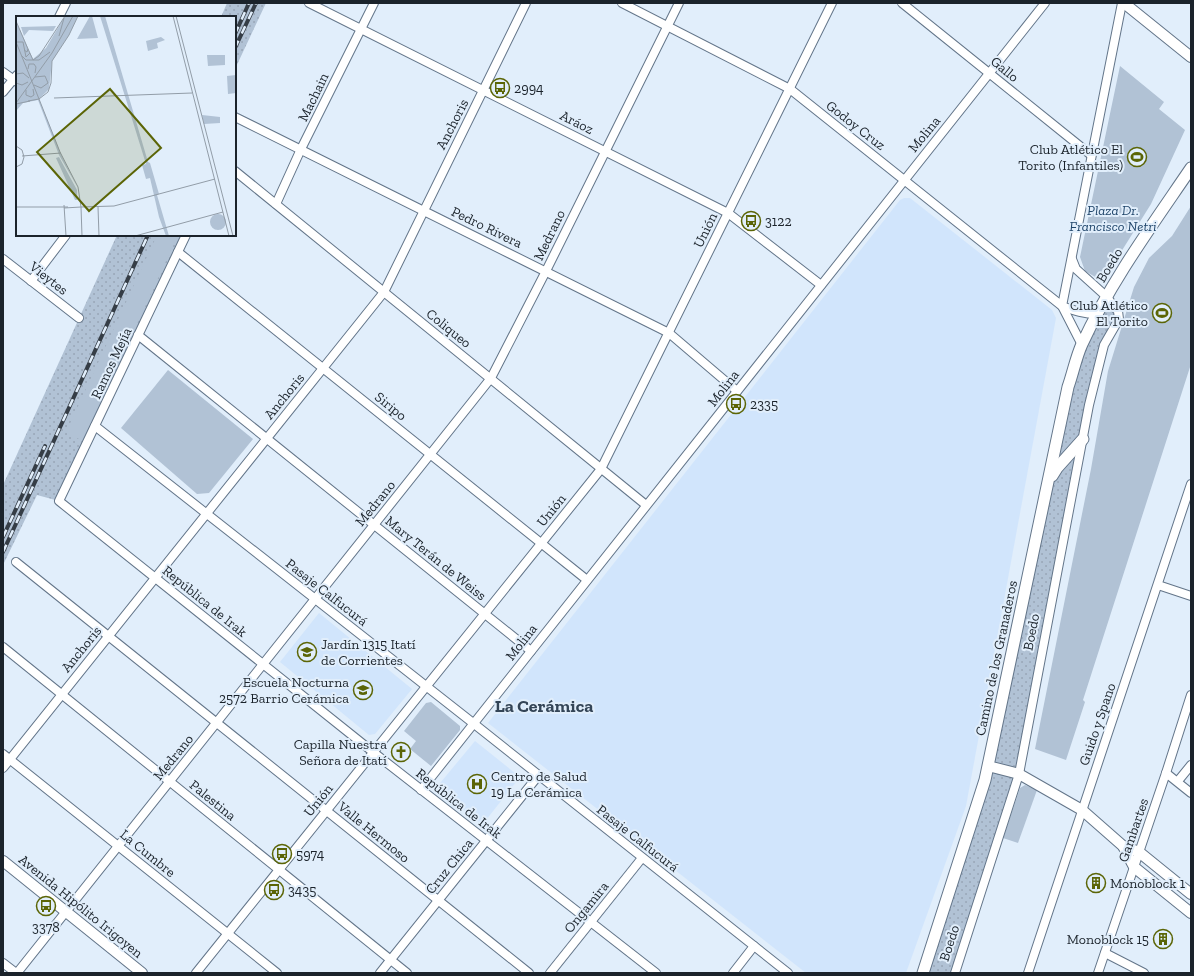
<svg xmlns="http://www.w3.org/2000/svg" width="1194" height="976" font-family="'Zilla Slab',serif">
	<defs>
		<pattern id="grass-dots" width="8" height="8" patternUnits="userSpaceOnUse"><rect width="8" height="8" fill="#b1c2d5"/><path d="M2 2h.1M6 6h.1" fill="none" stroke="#98a6b7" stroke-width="1.8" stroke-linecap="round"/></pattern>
	</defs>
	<rect width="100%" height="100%" fill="#e1eefb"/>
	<!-- built -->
	<g fill="#d1e5fc">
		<path d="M904 198H910L1052 310 1056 318 966 806 906 973H806L488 723 900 200Z"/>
		<path d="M319 613 412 689 375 734 369 735 280 662Z"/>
		<path d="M475 741 520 777 482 825 436 788Z"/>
	</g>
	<!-- grass -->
	<g fill="url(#grass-dots)">
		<path d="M227 3H266L235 69V17H221Z"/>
		<path d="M117 235H186L59 501 37 495 3 565V485Z"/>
		<path d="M1107 297 1119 319 1104 345 1019 774 955 973H923L985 780 1068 387Z"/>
	</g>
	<!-- park -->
	<g fill="#b1c2d5">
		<path d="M1120 66 1164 102 1159 109 1185 130 1151 204 1106 276 1097 278 1085 271 1080 257Z"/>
		<path d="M1191 206V364L1083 700 1085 702 1066 760 1035 749 1091 469 1108 371 1134 287 1149 258 1172 236Z"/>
		<path d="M157 235H178L83 441 69 434 67 430Z"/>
		<path d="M168 370 253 439 209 493 197 494 121 428Z"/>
		<path d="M431 702 460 726V730L431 766 410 749 416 741 404 731 426 703Z"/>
		<path d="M1025 785 1037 790 1018 843 1003 838 1020 788Z"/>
	</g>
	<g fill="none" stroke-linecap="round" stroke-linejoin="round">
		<!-- minor casing -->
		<g stroke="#637589" stroke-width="10">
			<g id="minor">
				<path d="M309 3 728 213 821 285"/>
				<path d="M622 3 790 89 1062 306C1075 311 1084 314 1097 314"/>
				<path d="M902 3 1091 155"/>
				<path d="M59 17 66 3"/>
				<path d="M3 72 17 82"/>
				<path d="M3 92 17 75"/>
				<path d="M235 117 669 333 737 391"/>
				<path d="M235 171 646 505"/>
				<path d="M276 204 301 149 374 3"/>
				<path d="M186 235 59 501 373 752 656 973"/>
				<path d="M178 252 587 580"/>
				<path d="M3 259 79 318"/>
				<path d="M31 281 66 235"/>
				<path d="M138 335 531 651"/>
				<path d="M1082 345 1062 306 1122 3"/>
				<path d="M95 426 473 723 788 973"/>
				<path d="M16 562 529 973"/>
				<path d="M1158 585 1191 596"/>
				<path d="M3 647 407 973"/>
				<path d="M3 754 277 973"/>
				<path d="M3 768 384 292 526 3"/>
				<path d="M1166 773 1191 793"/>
				<path d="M1178 781 1191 765"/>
				<path d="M421 790 1045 3"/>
				<path d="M1105 953 1144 973"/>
				<path d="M3 963 16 973"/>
				<path d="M17 973 491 378 546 271 679 3"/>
				<path d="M196 973 601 469 832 3"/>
				<path d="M380 973 538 776"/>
				<path d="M550 973 642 858"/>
				<path d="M733 973 754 946"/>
				<path d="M955 973 1019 774 1089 405 1104 345 1119 319 1118 311 1115 308 1107 297 1076 269 1072 259"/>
				<path d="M1028 973 1191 484"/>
				<path d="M1098 973 1166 773 1191 695"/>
			</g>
		</g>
		<!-- tertiary casing -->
		<g stroke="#637589" stroke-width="12">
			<g id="tertiary">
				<path d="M1124 3 1191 57"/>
				<path d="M988 766 1019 774 1082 810 1123 846 1134 867 1191 913"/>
				<path d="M1123 846 1139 852 1191 894"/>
				<path d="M3 861 142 973"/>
			</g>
		</g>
		<!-- secondary casing -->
		<g stroke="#637589" stroke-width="13">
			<g id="secondary">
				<path d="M1052 476 1057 468 1083 439"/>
				<path d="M923 973 985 780 1068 387C1073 373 1076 357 1082 344 1111 281 1153 224 1191 168"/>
			</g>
		</g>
		<!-- minor -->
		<use href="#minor" stroke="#fff" stroke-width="8"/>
		<!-- tertiary -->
		<use href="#tertiary" stroke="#fff" stroke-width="10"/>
		<!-- secondary -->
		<use href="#secondary" stroke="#fff" stroke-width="11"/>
		<!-- rail casing -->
		<g stroke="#353d46" stroke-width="4">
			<g id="rail">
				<path d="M235 34 249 3"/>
				<path d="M235 48 256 3"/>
				<path d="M3 537 45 446"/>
				<path d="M3 552 148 235"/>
			</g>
		</g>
		<!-- rail -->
		<use href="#rail" stroke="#e1eefb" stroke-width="2.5" stroke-dasharray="8" stroke-linecap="butt"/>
	</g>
	<!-- icons -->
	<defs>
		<g id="bus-ring" transform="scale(1)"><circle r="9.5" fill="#e1eefb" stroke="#5b6506" stroke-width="1.5"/><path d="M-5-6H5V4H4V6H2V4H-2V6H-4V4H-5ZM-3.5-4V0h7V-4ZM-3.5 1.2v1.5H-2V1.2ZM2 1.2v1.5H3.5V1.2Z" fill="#5b6506"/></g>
		<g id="stadium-ring" transform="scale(1)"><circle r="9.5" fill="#e1eefb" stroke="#5b6506" stroke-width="1.5"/><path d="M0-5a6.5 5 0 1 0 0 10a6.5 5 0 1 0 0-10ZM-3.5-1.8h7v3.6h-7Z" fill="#5b6506"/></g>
		<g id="school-ring" transform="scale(1)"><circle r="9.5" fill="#e1eefb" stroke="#5b6506" stroke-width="1.5"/><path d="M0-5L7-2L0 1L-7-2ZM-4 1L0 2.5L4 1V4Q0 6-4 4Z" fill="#5b6506"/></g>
		<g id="church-ring" transform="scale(1)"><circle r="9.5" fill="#e1eefb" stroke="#5b6506" stroke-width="1.5"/><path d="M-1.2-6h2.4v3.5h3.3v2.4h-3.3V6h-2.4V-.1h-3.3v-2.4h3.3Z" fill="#5b6506"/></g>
		<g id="hospital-ring" transform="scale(1)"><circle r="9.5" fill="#e1eefb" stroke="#5b6506" stroke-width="1.5"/><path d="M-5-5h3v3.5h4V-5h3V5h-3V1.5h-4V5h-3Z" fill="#5b6506"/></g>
		<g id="building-ring" transform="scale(1)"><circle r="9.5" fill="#e1eefb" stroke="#5b6506" stroke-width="1.5"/><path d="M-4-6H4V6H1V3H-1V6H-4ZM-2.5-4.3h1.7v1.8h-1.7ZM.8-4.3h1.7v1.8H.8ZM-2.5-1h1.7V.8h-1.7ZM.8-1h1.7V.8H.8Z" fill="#5b6506"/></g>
	</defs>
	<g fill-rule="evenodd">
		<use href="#bus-ring" x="500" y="88"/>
		<use href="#stadium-ring" x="1137" y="157"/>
		<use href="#bus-ring" x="751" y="221"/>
		<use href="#stadium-ring" x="1162" y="313"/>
		<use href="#bus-ring" x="736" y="404"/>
		<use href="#school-ring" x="307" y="652"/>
		<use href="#school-ring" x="363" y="690"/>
		<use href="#church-ring" x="401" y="752"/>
		<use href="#hospital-ring" x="477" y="784"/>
		<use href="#bus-ring" x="282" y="854"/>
		<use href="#building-ring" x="1096" y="883"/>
		<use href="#bus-ring" x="274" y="890"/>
		<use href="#bus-ring" x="46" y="906"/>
		<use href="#building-ring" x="1163" y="939"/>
	</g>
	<g text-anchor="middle" stroke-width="4" stroke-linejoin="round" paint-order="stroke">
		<!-- street labels -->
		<g font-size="14" fill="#1b232b" stroke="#e1eefb">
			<text transform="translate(1005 69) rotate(39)" y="5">Gallo</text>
			<text transform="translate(313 97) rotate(-64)" y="5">Machain</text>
			<text transform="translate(577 122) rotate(27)" y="5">Aráoz</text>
			<text transform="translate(452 124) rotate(-63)" y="5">Anchoris</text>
			<text transform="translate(856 125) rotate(38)" y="5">Godoy Cruz</text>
			<text transform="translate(924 134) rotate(-51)" y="5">Molina</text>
			<text transform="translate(487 227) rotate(26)" y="5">Pedro Rivera</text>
			<text transform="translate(705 230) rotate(-64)" y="5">Unión</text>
			<text transform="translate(549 235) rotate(-64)" y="5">Medrano</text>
			<text transform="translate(1109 265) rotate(-59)" y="5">Boedo</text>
			<text transform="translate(49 278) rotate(38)" y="5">Vieytes</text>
			<text transform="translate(449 328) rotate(39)" y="5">Coliqueo</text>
			<text transform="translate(111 363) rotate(-65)" y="5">Ramos Mejía</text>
			<text transform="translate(723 388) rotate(-52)" y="5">Molina</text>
			<text transform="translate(284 396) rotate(-51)" y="5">Anchoris</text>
			<text transform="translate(391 406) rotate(39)" y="5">Siripo</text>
			<text transform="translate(375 503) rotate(-51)" y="5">Medrano</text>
			<text transform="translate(551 510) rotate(-51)" y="5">Unión</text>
			<text transform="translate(436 558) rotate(39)" y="5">Mary Terán de Weiss</text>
			<text transform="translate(327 592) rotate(38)" y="5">Pasaje Calfucurá</text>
			<text transform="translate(205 601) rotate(39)" y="5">República de Irak</text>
			<text transform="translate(1031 632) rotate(-79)" y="5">Boedo</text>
			<text transform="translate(521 642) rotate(-52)" y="5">Molina</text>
			<text transform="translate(81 649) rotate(-51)" y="5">Anchoris</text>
			<text transform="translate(996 658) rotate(-78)" y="5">Camino de los Granaderos</text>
			<text transform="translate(1097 724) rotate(-71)" y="5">Guido y Spano</text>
			<text transform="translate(173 757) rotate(-51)" y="5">Medrano</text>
			<text transform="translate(213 800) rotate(39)" y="5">Palestina</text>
			<text transform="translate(318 800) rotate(-51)" y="5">Unión</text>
			<text transform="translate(459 803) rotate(38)" y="5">República de Irak</text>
			<text transform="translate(1133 830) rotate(-71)" y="5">Gambartes</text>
			<text transform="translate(374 832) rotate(39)" y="5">Valle Hermoso</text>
			<text transform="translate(638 838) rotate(38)" y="5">Pasaje Calfucurá</text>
			<text transform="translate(148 853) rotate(39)" y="5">La Cumbre</text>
			<text transform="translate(449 866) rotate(-51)" y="5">Cruz Chica</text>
			<text transform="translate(81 906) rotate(39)" y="5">Avenida Hipólito Irigoyen</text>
			<text transform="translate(586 907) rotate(-51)" y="5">Ongamira</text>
			<text transform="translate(949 943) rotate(-72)" y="5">Boedo</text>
		</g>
		<!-- poi labels -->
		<g font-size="14" fill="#1b232b" stroke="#e1eefb" text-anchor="start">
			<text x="514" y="93">2994</text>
			<text x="1123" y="154" text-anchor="end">Club Atlético El<tspan x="1123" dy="16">Torito (Infantiles)</tspan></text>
			<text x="765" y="226">3122</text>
			<text x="1148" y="310" text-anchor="end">Club Atlético<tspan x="1148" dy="16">El Torito</tspan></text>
			<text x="750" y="409">2335</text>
			<text x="321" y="649">Jardín 1315 Itatí<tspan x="321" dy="16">de Corrientes</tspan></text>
			<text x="349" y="687" text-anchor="end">Escuela Nocturna<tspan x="349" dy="16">2572 Barrio Cerámica</tspan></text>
			<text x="387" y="749" text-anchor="end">Capilla Nuestra<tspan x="387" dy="16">Señora de Itatí</tspan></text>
			<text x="491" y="781">Centro de Salud<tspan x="491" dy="16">19 La Cerámica</tspan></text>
			<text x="296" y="859">5974</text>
			<text x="1110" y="888">Monoblock 1</text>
			<text x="288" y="895">3435</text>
			<text x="46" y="932" text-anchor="middle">3378</text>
			<text x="1149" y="944" text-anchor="end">Monoblock 15</text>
		</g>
		<!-- park labels -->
		<g font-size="14" font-style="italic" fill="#20456a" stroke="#e1eefb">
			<text x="1113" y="215">Plaza Dr.<tspan x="1113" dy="16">Francisco Netri</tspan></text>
		</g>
		<!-- district labels -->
		<g font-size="18" font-weight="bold" fill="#344557" stroke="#e1eefb">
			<text x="544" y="712">La Cerámica</text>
		</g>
	</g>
	<!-- overview -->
	<g transform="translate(16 16)">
		<rect width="220" height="220" fill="#e1eefb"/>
		<path d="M49 0H62L53 19 36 45 33 73 23 83 44 136 62 172 43 139 22 84 7 87 0 95V5L17 43 30 32ZM84 0H89L132 146 134 147 143 178 141 179 153 220H150L143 201 134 162 130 163 126 149 130 148ZM40 10 37 15 13 14 8 20 5 11ZM145 21 149 24 141 27 142 32 132 35 130 25Z" fill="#b1c2d5"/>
		<path d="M74 0H76L82 22 61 23ZM191 39H209V49L192 50ZM220 59V77L212 78 211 60ZM186 99 204 101V107L188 108ZM43 141 61 174V184H59L40 142ZM194 206a8 8 0 1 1 16 0a8 8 0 1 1-16 0Z" fill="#b1c2d5"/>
		<path fill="none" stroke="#929da8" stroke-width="1" d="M157 0 213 220M160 0 217 220M0 5 12 33M43 20 48 2M0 26H7L10 41 14 37M0 26 23 83M8 34 11 36 12 33 17 44 23 40 49 0M6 40 10 44H23L34 36M12 53 13 48H18L20 51 19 57M0 58 7 57 13 62M0 67 6 69 12 66M18 69 25 72 32 67 29 60 19 61M10 74V79L15 81 18 79 17 73M38 82 176 77M23 83 44 136 62 171 65 191 48 192M12 85 23 83 32 76 35 67 36 45 53 19 62 0M0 87 36 37 57 0M0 88 14 85M0 130 6 134 8 141 6 148 0 151M6 140 45 137M48 189 50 220M0 191H52M82 191 83 220M66 220 65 191 98 190 199 163M119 220 207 196"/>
		<path fill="#5b6506" fill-opacity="0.15" stroke="#5b6506" stroke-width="2" d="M94 73 145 132 73 195 21 136Z"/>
		<rect width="220" height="220" fill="none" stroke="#1b232b" stroke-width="2"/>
	</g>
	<!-- border -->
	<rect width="1194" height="976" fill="none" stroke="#1b232b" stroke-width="8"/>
</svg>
